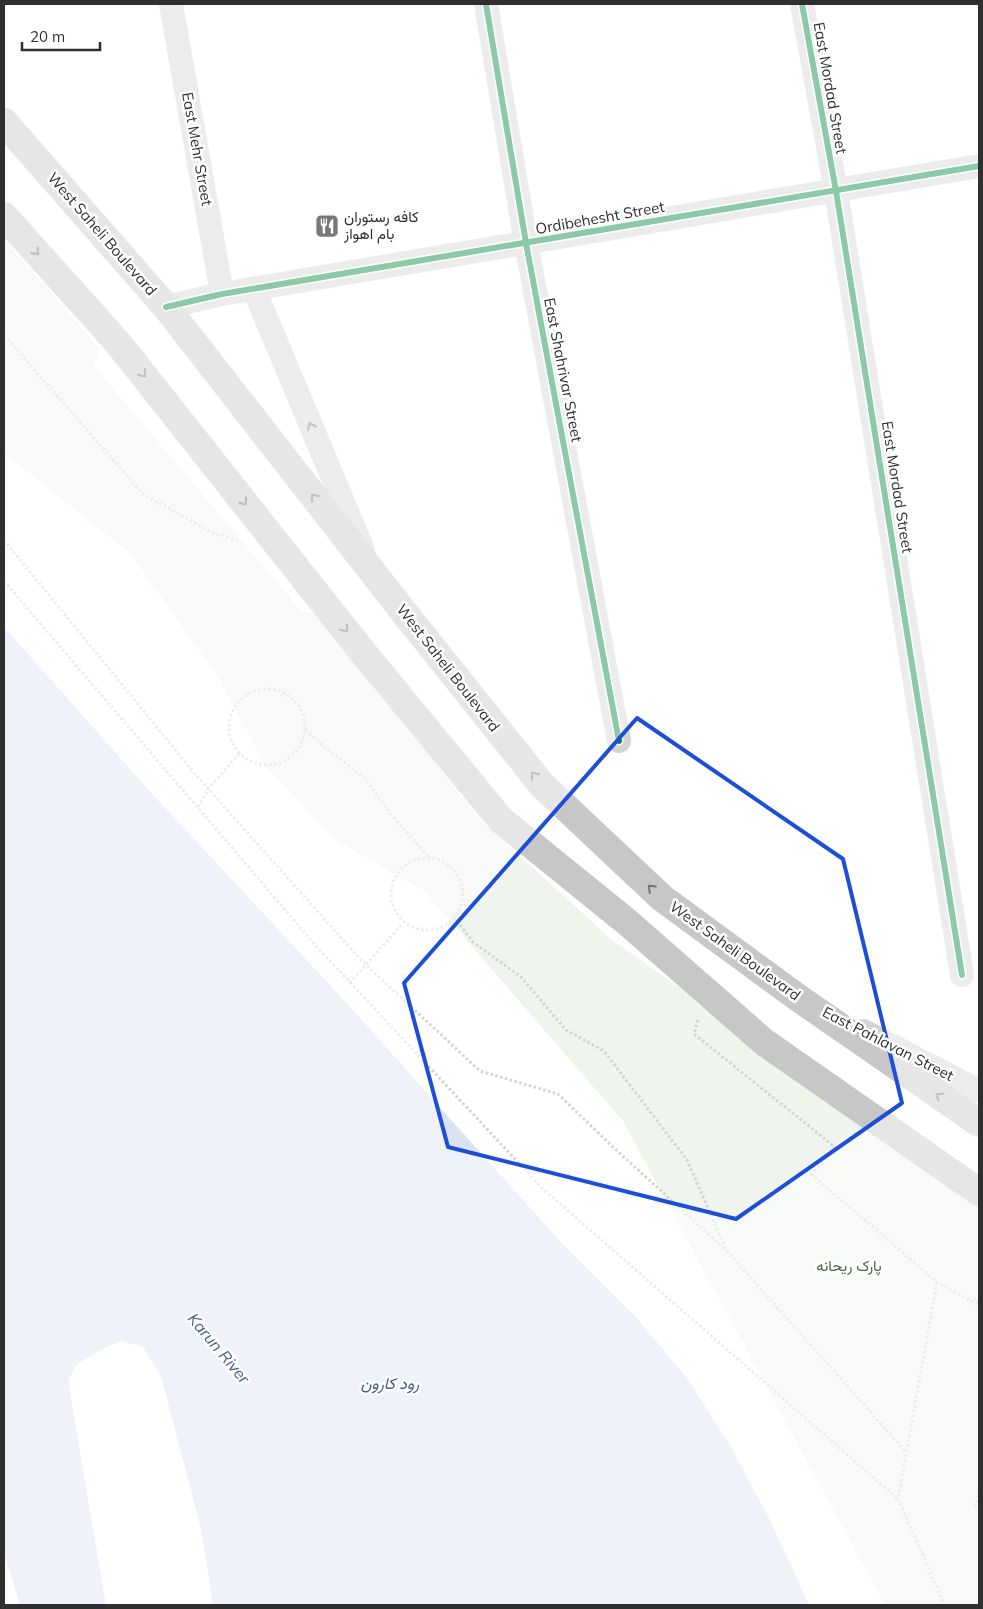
<svg xmlns="http://www.w3.org/2000/svg" width="983" height="1609" font-family="Mulish,Vazirmatn,sans-serif">
	<rect width="100%" height="100%" fill="#fff"/>
	<!-- green -->
	<path fill="#eff4ed" d="M4 239 100 349 94 366 303 613 319 612 477 817 612 940 979 1198V1605H885L623 1121 424 891 336 840 266 767 218 677 131 554 4 453Z"/>
	<!-- water -->
	<path fill="#dce3f0" d="M4 627 154 796 342 998 557 1238 634 1315 687 1378 731 1447 769 1518 809 1605H213L201 1529 161 1376 143 1347 121 1341 104 1348 77 1364 68 1380 106 1605H20L4 1552Z"/>
	<g fill="none" stroke-linecap="round" stroke-linejoin="round">
		<!-- path -->
		<g stroke="#d4d4d4" stroke-width="3" stroke-dasharray="2.5 2.5" stroke-linecap="butt">
			<path d="M4 335 143 494 211 532 240 541"/>
			<path d="M4 540 195 774 361 960 480 1071 558 1094 614 1148 727 1251"/>
			<path d="M4 581 316 946 543 1189 898 1499"/>
			<circle cx="267" cy="727" r="38"/>
			<path d="M305 730 332 753 365 778 393 817 429 857"/>
			<path d="M198 807 209 788 239 754"/>
			<circle cx="427" cy="894" r="36"/>
			<path d="M454 917 473 942 521 977 566 1030 604 1051 687 1160 727 1251 906 1452"/>
			<path d="M350 983 403 923"/>
			<path d="M698 1020 694 1034 835 1147 812 1175 937 1282 979 1305"/>
			<path d="M937 1282 898 1499 943 1601 946 1605"/>
			<path d="M975 1507 979 1494"/>
		</g>
		<!-- street -->
		<g stroke="#d4d4d4" stroke-width="24">
			<path d="M171 4 222 294"/>
			<path d="M486 4 526 243 619 741"/>
			<path d="M802 4 836 191 962 975"/>
			<path d="M254 289 363 550"/>
			<path d="M166 307 222 294 979 166"/>
			<path d="M863 1031 979 1091"/>
		</g>
		<!-- primary -->
		<g stroke="#c7c7c7" stroke-width="28">
			<path d="M4 122 166 307 403 611 542 785 662 898 797 997 979 1123"/>
			<path d="M4 216 118 343 361 650 501 820 627 922 764 1042 979 1192"/>
		</g>
		<!-- cycleway casing -->
		<g stroke="#fff" stroke-width="9">
			<g id="cycleway">
				<path d="M486 4 526 243 619 741"/>
				<path d="M802 4 836 191 962 975"/>
				<path d="M166 307 222 294 979 166"/>
			</g>
		</g>
		<!-- cycleway -->
		<use href="#cycleway" stroke="#00873e" stroke-width="6"/>
	</g>
	<!-- one-way arrows -->
	<defs><path id="oneway-chevron" d="M-2-3.5L2.5 0L-2 3.5" fill="none" stroke-width="1.6" stroke-linecap="round" stroke-linejoin="round" transform="scale(1.25)"/></defs>
	<g stroke="#737373">
		<use href="#oneway-chevron" transform="translate(36 252) rotate(48)"/>
		<use href="#oneway-chevron" transform="translate(143 374) rotate(52)"/>
		<use href="#oneway-chevron" transform="translate(314 497) rotate(-128)"/>
		<use href="#oneway-chevron" transform="translate(244 502) rotate(52)"/>
		<use href="#oneway-chevron" transform="translate(345 629) rotate(52)"/>
		<use href="#oneway-chevron" transform="translate(534 775) rotate(-129)"/>
		<use href="#oneway-chevron" transform="translate(651 888) rotate(-137)"/>
		<use href="#oneway-chevron" transform="translate(939 1096) rotate(-145)"/>
	</g>
	<use stroke="#797979" href="#oneway-chevron" transform="translate(311 426) rotate(-113)"/>
	<!-- marked area -->
	<path d="M0 0H983V1609H0ZM637 718 843 859 902 1103 736 1219 448 1147 404 983Z" fill="#fff" fill-opacity=".55" fill-rule="evenodd"/>
	<path fill="none" stroke="#1d4ed8" stroke-width="4" stroke-linejoin="round" d="M637 718 843 859 902 1103 736 1219 448 1147 404 983Z"/>
	<!-- icons -->
	<defs>
		<g id="restaurant-square" transform="scale(1.25)"><rect x="-9" y="-9" width="18" height="18" rx="4" fill="#787878" stroke="#fff"/><path d="M-5-6h1v4h1v-4h1v4h1v-4h1v5L-1.5 .5V6h-2V.5L-5-1ZM5-6V6H3V1.5H1.5Q1.5-4 5-6Z" fill="#fff"/></g>
	</defs>
	<g fill-rule="evenodd">
		<use href="#restaurant-square" x="327" y="226"/>
	</g>
	<g text-anchor="middle" stroke-width="5" stroke-linejoin="round" paint-order="stroke">
		<!-- street labels -->
		<g font-size="15" fill="#2f2f2f" stroke="#fff">
			<text transform="translate(830 88) rotate(80)" y="5">East Mordad Street</text>
			<text transform="translate(197 149) rotate(80)" y="5">East Mehr Street</text>
			<text transform="translate(600 218) rotate(-10)" y="5">Ordibehesht Street</text>
			<text transform="translate(102 234) rotate(49)" y="5">West Saheli Boulevard</text>
			<text transform="translate(563 370) rotate(79)" y="5">East Shahrivar Street</text>
			<text transform="translate(897 487) rotate(81)" y="5">East Mordad Street</text>
			<text transform="translate(448 668) rotate(52)" y="5">West Saheli Boulevard</text>
			<text transform="translate(735 951) rotate(36)" y="5">West Saheli Boulevard</text>
			<text transform="translate(888 1044) rotate(27)" y="5">East Pahlavan Street</text>
		</g>
		<!-- poi labels -->
		<g font-size="15" fill="#2f2f2f" stroke="#fff" text-anchor="start">
			<text x="344" y="222">کافه رستوران<tspan x="344" dy="17">بام اهواز</tspan></text>
		</g>
		<!-- park labels -->
		<g font-size="15" fill="#496741" stroke="#fff">
			<text x="849" y="1271">پارک ریحانه</text>
		</g>
		<!-- water labels -->
		<g font-size="16" font-style="italic" fill="#455e8a" stroke="#fff">
			<text transform="translate(219 1348) rotate(50)" y="6">Karun River</text>
			<text x="390" y="1389">رود کارون</text>
		</g>
	</g>
	<!-- border -->
	<rect width="983" height="1609" fill="none" stroke="#2f2f2f" stroke-width="10"/>
	<!-- scale -->
	<path d="M22 42v8h78v-8" fill="none" stroke="#2f2f2f" stroke-width="2.5"/>
	<text x="30" y="42" font-size="15" fill="#2f2f2f" stroke="#ffffff" stroke-width="4" paint-order="stroke">20 m</text>
</svg>
